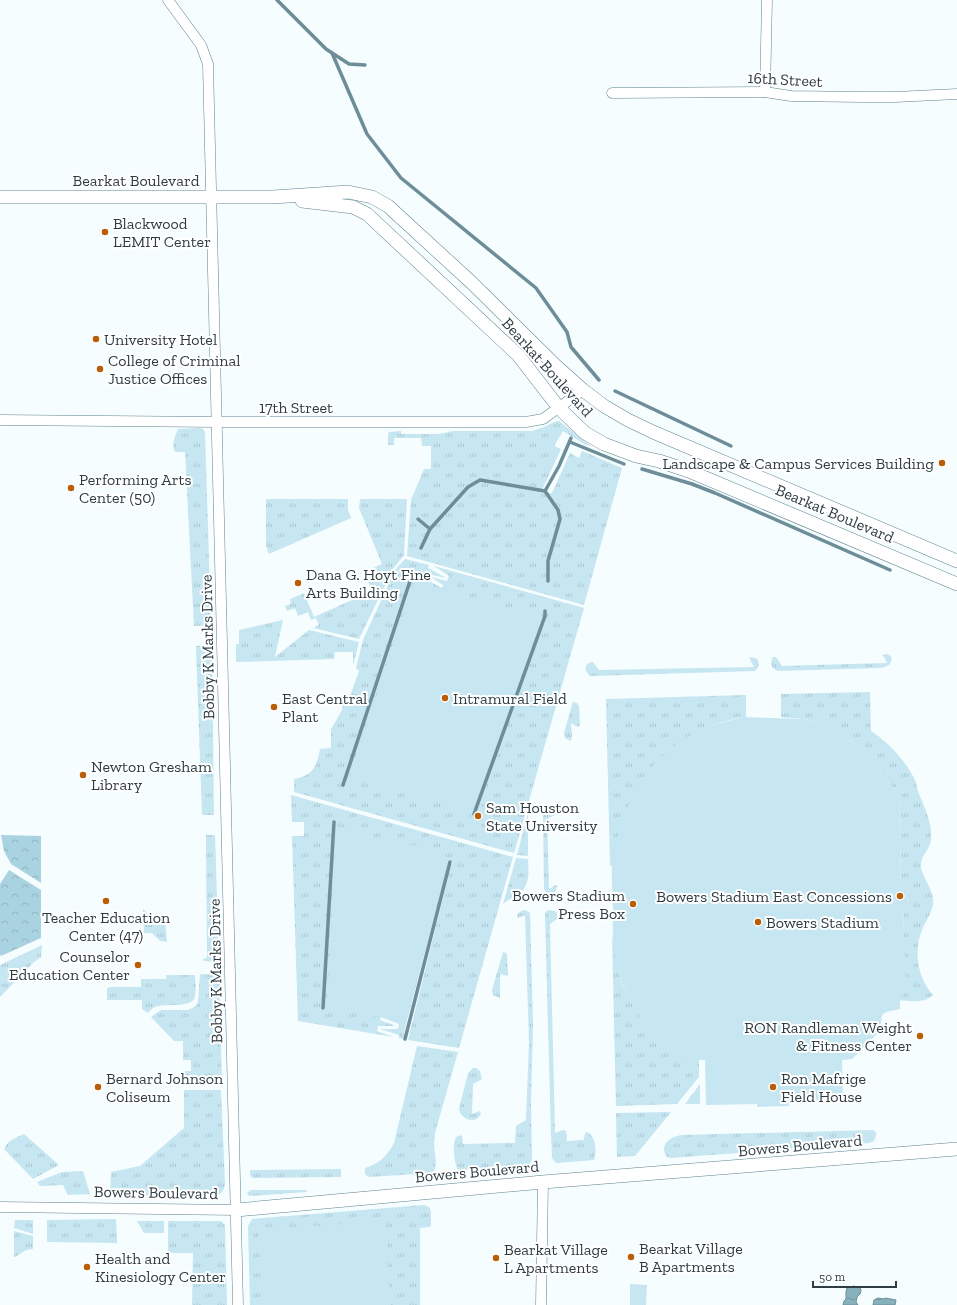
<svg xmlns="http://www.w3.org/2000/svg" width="957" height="1305" font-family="'Zilla Slab',serif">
	<defs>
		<pattern id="grass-tufts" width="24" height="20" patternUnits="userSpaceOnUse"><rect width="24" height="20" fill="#c6e6f1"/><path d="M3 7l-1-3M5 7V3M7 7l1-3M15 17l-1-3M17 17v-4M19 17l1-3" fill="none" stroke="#aac6d0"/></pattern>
		<pattern id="forest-crowns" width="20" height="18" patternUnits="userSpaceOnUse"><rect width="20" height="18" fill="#a9d3e0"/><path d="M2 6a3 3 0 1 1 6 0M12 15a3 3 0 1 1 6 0" fill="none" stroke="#92b6c1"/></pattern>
		<pattern id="water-ripples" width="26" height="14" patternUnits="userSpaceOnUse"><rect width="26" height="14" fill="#88b1be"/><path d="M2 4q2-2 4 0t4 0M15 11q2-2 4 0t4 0" fill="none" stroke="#70919c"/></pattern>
	</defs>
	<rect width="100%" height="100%" fill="#f5fdff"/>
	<!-- grass -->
	<g fill="url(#grass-tufts)">
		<path d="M557 421H559L592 447 584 444 563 431 554 446 561 449 542 490 546 493H552L570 453 579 458 582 451 622 468 584 605 407 556 411 500 424 469H431V446H422L421 438H394V445H388V433L390 432 400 431H401V434H439L453 431H532L544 427Z"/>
		<path d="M200 428 203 429 205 432 211 625 194 626 185 452H175C171 444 175 437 178 429Z"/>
		<path d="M266 499H348V510L351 518 269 554 266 545Z"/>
		<path d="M360 499H407L404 555 393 569 359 639 313 628 319 625 316 618 311 620 308 612 298 616 295 608 287 611 285 606 291 604 290 599 304 593 314 617 372 591 364 572 382 564 359 508Z"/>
		<path d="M405 559 429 565 428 568 446 578 428 574 427 580 442 588 443 585 431 577 447 581 449 576 434 566 584 608 514 853 294 792V779C313 776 317 766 320 749L331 748V729L342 710 343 700 349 699 359 671 356 668 363 640 395 570Z"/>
		<path d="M283 620 275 657 309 630 359 642 353 666V652H335L334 659 236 662V644H239V630Z"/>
		<path d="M212 645 214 815H202L196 646Z"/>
		<path d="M887 654 891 656C893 664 888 667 880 668L778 671C772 669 769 664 773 657H776L782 666 887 663 883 655Z"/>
		<path d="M749 657 755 658 758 660 759 666 755 671 591 676C583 671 584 663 593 662L599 670 754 667Z"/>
		<path d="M870 692 871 731C889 743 905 760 915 780 917 785 917 790 919 794 925 809 932 822 931 838 931 850 919 856 921 868 924 881 935 891 933 905 931 914 925 922 922 930 913 952 918 978 933 995 923 1004 911 1001 898 1000L904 942 903 907H908L907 885H901L899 798 882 773 867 755 851 741 833 728 820 722 803 719 781 717V694Z"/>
		<path d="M746 695V717C737 717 726 721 717 724 700 729 686 738 672 750 666 755 657 761 652 768 630 796 617 831 613 866H610L606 699Z"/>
		<path d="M573 702 577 703 579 707 580 725 578 727 571 723 572 736 571 741 565 738 564 733Z"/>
		<path d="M291 795 513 857 459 1048 408 1040 451 865 453 862 449 860 405 1028 403 1039 399 1038V1035L380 1029H398L399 1024 381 1017 380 1020 396 1026H378L377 1031 394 1037 298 1021 292 836H304V822H292Z"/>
		<path d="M548 808H551L556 812 555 815 547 819 549 889 556 885 557 886 555 893 551 895 547 894 544 889 543 815 545 810Z"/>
		<path d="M528 813V856L517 855Z"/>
		<path d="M206 835H215L219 962 204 961 203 959 207 958Z"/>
		<path d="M516 858 528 859C529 873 530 888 516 896 511 899 507 900 503 904Z"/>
		<path d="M143 909 159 925V914L165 919 167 942 160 941 152 933H144Z"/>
		<path d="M524 910 529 912 530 914 533 1024 531 1103 532 1160 529 1165 460 1170H458C454 1162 452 1145 456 1137L462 1135 463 1144 515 1143 516 1126 526 1120 529 1043 525 915 518 918 517 917 518 913Z"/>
		<path d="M548 910 555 911 557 913V919L550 924 555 1133C559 1132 562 1128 566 1131L567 1141 584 1140 585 1133 587 1132C596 1136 597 1151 594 1160L557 1163 554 1161 552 1158 551 1136 545 913Z"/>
		<path d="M612 935 619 973 622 985 629 998 665 1042 682 1053 695 1060H699V1077L677 1104 616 1106Z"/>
		<path d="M42 945 41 957 33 963 0 997V965Z"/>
		<path d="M503 952 506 953 507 955 508 976 500 974V998L493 995 492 990Z"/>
		<path d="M200 974 219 975 222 1082H184V1071H191V1060H183V1041H174L151 1017 161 1010H188L196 1006 198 1002Z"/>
		<path d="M166 975H195C195 982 197 993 194 999 189 1008 164 1003 155 1007 152 1008 150 1011 148 1013L142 1009V1000H107V988L111 987H141V979H166Z"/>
		<path d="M417 1046 458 1052 435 1133C435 1137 434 1142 434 1146 435 1156 438 1164 433 1173L368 1177 365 1174V1168C379 1164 387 1156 394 1143Z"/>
		<path d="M473 1068H476L480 1071 482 1079 473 1084 472 1114 480 1111 481 1114 477 1119C469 1122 461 1118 459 1109L468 1073Z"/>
		<path d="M700 1084V1104H685Z"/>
		<path d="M184 1090H221L225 1184C224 1191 221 1195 214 1196L110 1195 111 1172 140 1166 184 1128Z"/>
		<path d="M671 1112 635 1156 617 1157 616 1113Z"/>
		<path d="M873 1130 876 1132V1136L874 1141 869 1143 670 1158 667 1157C658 1144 671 1137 681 1135Z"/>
		<path d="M24 1134 59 1165 33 1179 4 1149C8 1140 15 1138 24 1134Z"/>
		<path d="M341 1169V1177L252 1178 250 1175V1170Z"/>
		<path d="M83 1171 90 1194 68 1195 63 1185 40 1186 37 1182 62 1172Z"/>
		<path d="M251 1190H306L307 1192 249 1196 247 1193Z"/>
		<path d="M424 1205 429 1207 431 1212V1226L429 1227 420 1228V1305H250L248 1226 252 1219Z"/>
		<path d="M116 1219 117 1243 47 1242V1220Z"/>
		<path d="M15 1220H33V1234L14 1228Z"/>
		<path d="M137 1221H164V1233H144Z"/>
		<path d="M168 1221H221L225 1225 227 1305H192L193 1253H168Z"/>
		<path d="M14 1231 33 1236V1249L26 1250 15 1257 14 1256Z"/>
	</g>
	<!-- forest -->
	<g fill="url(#forest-crowns)">
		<path d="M1 835 41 836V883L11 864 4 851Z"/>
		<path d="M9 870 41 890V938L1 956 0 954V884Z"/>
	</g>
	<!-- garden -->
	<g fill="#c6e6f1">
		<path d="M414 582 541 618 473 812 350 777Z"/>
		<path d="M743 717 803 719 820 722 833 728 851 741 867 755 882 773 899 798 901 885H907L908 907H903L906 992 900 999V1009C882 1013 881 1010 881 1030L852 1059 842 1060 843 1101 789 1103V1106L757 1107V1104L706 1105 705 1060C702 1060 699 1060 696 1060 685 1058 669 1045 660 1038 637 1018 620 988 615 958 612 942 613 925 613 909 613 895 611 881 612 867 615 832 630 795 652 767 665 751 689 733 708 727 719 723 731 720 743 717Z"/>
		<path d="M336 829 442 851 447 865 406 1023 380 1017 327 1009Z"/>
		<path d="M386 1221 390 1305H263L258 1230Z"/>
		<path d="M630 1284 647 1285 646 1305H630Z"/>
	</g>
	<!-- water -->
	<g fill="url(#water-ripples)" stroke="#6d8e99">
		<path d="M854 1286 860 1288 861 1290 860 1294 857 1297 856 1302 858 1305H843L844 1301 846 1299V1292L847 1288Z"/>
		<path d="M878 1298 884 1299 885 1298 896 1300 895 1305H873L874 1300Z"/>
	</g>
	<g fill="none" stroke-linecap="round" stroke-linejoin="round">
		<!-- stream -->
		<g stroke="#6d8e99" stroke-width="3.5">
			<path d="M277 0 326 49 349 64 365 65"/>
			<path d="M332 53 367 134 401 178 536 288 567 332 571 347 599 380"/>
			<path d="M615 391 731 446"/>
			<path d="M570 442 624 464"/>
			<path d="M642 469 692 484 715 493 890 570"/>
			<path d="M545 491 559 466 571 438"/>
			<path d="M418 519 430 529"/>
			<path d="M421 548 430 529 468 487 480 480 545 491 558 510 560 519 548 561V581"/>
			<path d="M343 785 413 572"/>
			<path d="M474 814 545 616V611"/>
			<path d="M323 1008 334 822"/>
			<path d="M405 1039 450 862"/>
		</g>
		<!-- minor casing -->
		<g stroke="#5f838f" stroke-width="11">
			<g id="minor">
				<path d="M168 0 201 45 208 64 238 1305"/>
				<path d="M765 92 767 0"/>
				<path d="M612 93 765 92 791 96 860 97H895L957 94"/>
				<path d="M0 420 217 422H526L543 419 583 390"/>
				<path d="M0 1207 236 1210"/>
				<path d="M541 1305 543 1182"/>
			</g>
		</g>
		<!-- tertiary casing -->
		<g stroke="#5f838f" stroke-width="14">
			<g id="tertiary">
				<path d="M0 197H273L348 192 372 197 388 206 472 283 556 366 583 390 604 406 628 420 653 432 957 561"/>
				<path d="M302 201 353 207 367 214 518 355 559 408 585 433 604 444 636 456 659 461 689 471 957 584"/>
				<path d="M236 1210 543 1182 957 1149"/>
			</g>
		</g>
		<!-- minor -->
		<use href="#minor" stroke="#fff" stroke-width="10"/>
		<!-- tertiary -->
		<use href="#tertiary" stroke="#fff" stroke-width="13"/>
	</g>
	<!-- markers -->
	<g fill="#b95d07" stroke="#fff" stroke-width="1.5">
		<circle cx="105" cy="232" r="4"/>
		<circle cx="96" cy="339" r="4"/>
		<circle cx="100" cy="369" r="4"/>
		<circle cx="942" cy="463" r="4"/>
		<circle cx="71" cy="488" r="4"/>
		<circle cx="298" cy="583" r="4"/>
		<circle cx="445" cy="698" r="4"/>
		<circle cx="274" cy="707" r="4"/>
		<circle cx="83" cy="775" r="4"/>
		<circle cx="478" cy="816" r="4"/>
		<circle cx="900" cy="896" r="4"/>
		<circle cx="106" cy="901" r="4"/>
		<circle cx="633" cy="904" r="4"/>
		<circle cx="758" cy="922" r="4"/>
		<circle cx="138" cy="965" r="4"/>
		<circle cx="920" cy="1036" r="4"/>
		<circle cx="98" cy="1087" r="4"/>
		<circle cx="773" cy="1087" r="4"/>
		<circle cx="631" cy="1257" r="4"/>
		<circle cx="496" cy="1258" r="4"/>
		<circle cx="87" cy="1267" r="4"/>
	</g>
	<g text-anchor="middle" stroke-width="4" stroke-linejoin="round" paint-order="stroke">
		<!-- street labels -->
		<g font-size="16" fill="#2e3d42" stroke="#fff">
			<text transform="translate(785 79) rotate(3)" y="6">16th Street</text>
			<text x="136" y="186">Bearkat Boulevard</text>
			<text transform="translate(548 367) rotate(48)" y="6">Bearkat Boulevard</text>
			<text x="296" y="413">17th Street</text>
			<text transform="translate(835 513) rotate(23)" y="6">Bearkat Boulevard</text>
			<text transform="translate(207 647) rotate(-91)" y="6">Bobby K Marks Drive</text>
			<text transform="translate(215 971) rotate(-91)" y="6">Bobby K Marks Drive</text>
			<text transform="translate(800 1145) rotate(-5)" y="6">Bowers Boulevard</text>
			<text transform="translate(477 1171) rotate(-5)" y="6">Bowers Boulevard</text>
			<text transform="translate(156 1192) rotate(1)" y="6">Bowers Boulevard</text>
		</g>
		<!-- poi labels -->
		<g font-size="16" fill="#2e3d42" stroke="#fff" text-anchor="start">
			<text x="113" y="229">Blackwood<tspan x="113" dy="18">LEMIT Center</tspan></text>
			<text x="104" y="345">University Hotel</text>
			<text x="108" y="366">College of Criminal<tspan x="108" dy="18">Justice Offices</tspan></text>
			<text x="934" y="469" text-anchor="end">Landscape &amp; Campus Services Building</text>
			<text x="79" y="485">Performing Arts<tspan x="79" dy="18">Center (50)</tspan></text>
			<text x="306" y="580">Dana G. Hoyt Fine<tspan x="306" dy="18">Arts Building</tspan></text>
			<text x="282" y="704">East Central<tspan x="282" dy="18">Plant</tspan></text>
			<text x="453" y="704">Intramural Field</text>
			<text x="91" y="772">Newton Gresham<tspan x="91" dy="18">Library</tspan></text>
			<text x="486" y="813">Sam Houston<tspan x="486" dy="18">State University</tspan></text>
			<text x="625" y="901" text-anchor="end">Bowers Stadium<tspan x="625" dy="18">Press Box</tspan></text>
			<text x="892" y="902" text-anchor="end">Bowers Stadium East Concessions</text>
			<text x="106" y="923" text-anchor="middle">Teacher Education<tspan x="106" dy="18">Center (47)</tspan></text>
			<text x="766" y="928">Bowers Stadium</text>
			<text x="130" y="962" text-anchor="end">Counselor<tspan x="130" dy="18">Education Center</tspan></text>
			<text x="912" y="1033" text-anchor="end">RON Randleman Weight<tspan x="912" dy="18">&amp; Fitness Center</tspan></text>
			<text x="106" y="1084">Bernard Johnson<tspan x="106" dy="18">Coliseum</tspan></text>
			<text x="781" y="1084">Ron Mafrige<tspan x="781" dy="18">Field House</tspan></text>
			<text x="639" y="1254">Bearkat Village<tspan x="639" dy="18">B Apartments</tspan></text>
			<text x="504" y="1255">Bearkat Village<tspan x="504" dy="18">L Apartments</tspan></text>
			<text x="95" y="1264">Health and<tspan x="95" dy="18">Kinesiology Center</tspan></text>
		</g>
	</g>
	<!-- scale -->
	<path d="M813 1281v6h83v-6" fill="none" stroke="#2e3d42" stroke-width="2"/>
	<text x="819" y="1281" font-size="12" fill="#2e3d42" stroke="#ffffff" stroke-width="3" paint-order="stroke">50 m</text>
</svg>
